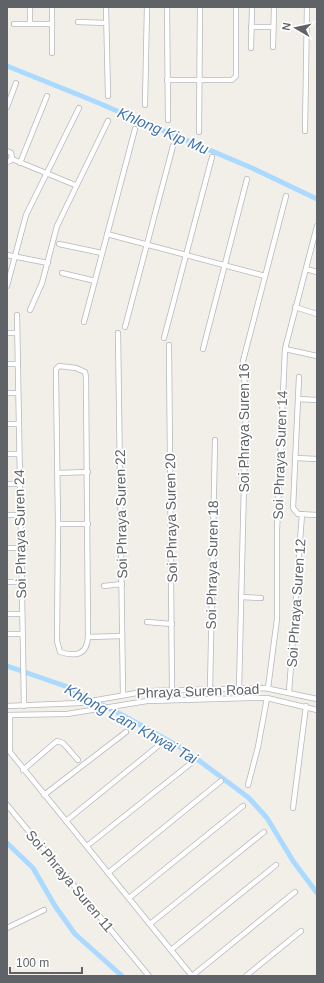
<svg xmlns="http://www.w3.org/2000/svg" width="324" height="983" font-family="Helvetica,sans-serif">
	<rect width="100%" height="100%" fill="#f1efe8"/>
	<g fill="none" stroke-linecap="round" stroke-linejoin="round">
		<!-- canal -->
		<g stroke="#aadaff" stroke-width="5">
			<path d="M7 66 89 99 252 168 317 199"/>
			<path d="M7 666 65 686 124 716 185 750 249 798 267 818 293 861 317 893"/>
			<path d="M7 843 33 868 55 906 75 934 122 976"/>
		</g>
		<!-- minor casing -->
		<g stroke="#b5b8bc" stroke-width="6">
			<g id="minor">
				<path d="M30 7V24"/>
				<path d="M52 7V53"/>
				<path d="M106 7 108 96"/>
				<path d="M167 7 168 120"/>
				<path d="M78 22 106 23"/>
				<path d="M14 24H52"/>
				<path d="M251 27H273"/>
				<path d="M273 47 274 7"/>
				<path d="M251 48 252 7"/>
				<path d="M167 80H232L236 76V7"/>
				<path d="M145 105 147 7"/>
				<path d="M7 107 16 83"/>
				<path d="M305 131 307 7"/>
				<path d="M199 132 200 7"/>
				<path d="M7 151 11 153 12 157 10 161 7 162"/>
				<path d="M12 159 75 185"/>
				<path d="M20 163 47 96"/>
				<path d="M107 234 265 276"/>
				<path d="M59 244 102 253"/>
				<path d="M7 255 48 263"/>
				<path d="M306 269 317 272"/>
				<path d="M62 273 95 281"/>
				<path d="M7 286 26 215 79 108"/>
				<path d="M295 307 317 314"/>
				<path d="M30 310 42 283 57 226 108 121"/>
				<path d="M17 315 24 706"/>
				<path d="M84 322 135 129"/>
				<path d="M125 327 173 146"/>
				<path d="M7 333H17"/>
				<path d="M118 333 123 695"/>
				<path d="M164 338 212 157"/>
				<path d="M169 345 172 691"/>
				<path d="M203 349 247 179"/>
				<path d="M285 349 317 356"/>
				<path d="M7 364H18"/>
				<path d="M59 366 76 368 85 372 86 377 88 637C87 655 76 657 60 652L57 641 58 524 56 375V369Z"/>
				<path d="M299 377 293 508 298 514 317 515"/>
				<path d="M7 393H18"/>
				<path d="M298 399 317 400"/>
				<path d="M7 424H19"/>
				<path d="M7 454H19"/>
				<path d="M296 458 317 459"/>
				<path d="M58 473 88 472"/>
				<path d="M7 484H19"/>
				<path d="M7 515H20"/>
				<path d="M58 524H88"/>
				<path d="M7 548H20"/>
				<path d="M7 582H21"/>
				<path d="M104 586 122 584"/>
				<path d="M241 597 261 598"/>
				<path d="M7 614H22"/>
				<path d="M147 622 172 624"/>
				<path d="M7 634H22"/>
				<path d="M88 637 122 636"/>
				<path d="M268 688 277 619V530L285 349 317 226"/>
				<path d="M239 689 246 402 243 361 286 196"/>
				<path d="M210 690 215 440"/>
				<path d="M289 692 302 514"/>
				<path d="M7 706 80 703 148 691 265 688 317 699"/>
				<path d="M7 715 67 714 147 701 250 698H267L317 710"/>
				<path d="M10 715V752L192 976"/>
				<path d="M23 770 57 741 63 743 78 760"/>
				<path d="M248 785 258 747 267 698"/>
				<path d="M44 795 126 732"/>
				<path d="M7 805 149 976"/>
				<path d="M293 808 306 706"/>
				<path d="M66 821 158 746"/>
				<path d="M87 846 190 764"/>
				<path d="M108 873 221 781"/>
				<path d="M129 898 243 806"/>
				<path d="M150 924 264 832"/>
				<path d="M7 928 44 910"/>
				<path d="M171 950 276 865"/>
				<path d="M192 976 295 892"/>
				<path d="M246 976 301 931"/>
			</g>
		</g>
		<!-- minor -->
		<use href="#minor" stroke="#fff" stroke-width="4.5"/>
	</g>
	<g text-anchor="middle" stroke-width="3.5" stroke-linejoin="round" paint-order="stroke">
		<!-- street labels -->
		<g font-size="14" fill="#5f6368" stroke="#fff">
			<text transform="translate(244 428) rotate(-90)" y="5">Soi Phraya Suren 16</text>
			<text transform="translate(280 455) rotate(-88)" y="5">Soi Phraya Suren 14</text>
			<text transform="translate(121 514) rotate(-91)" y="5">Soi Phraya Suren 22</text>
			<text transform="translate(171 518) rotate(-91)" y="5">Soi Phraya Suren 20</text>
			<text transform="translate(20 534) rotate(-91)" y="5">Soi Phraya Suren 24</text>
			<text transform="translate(212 565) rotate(-89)" y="5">Soi Phraya Suren 18</text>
			<text transform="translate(296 603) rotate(-86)" y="5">Soi Phraya Suren 12</text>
			<text transform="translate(198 691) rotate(-2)" y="5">Phraya Suren Road</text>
			<text transform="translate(70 881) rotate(50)" y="5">Soi Phraya Suren 11</text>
		</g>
		<!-- water labels -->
		<g font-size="15" font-style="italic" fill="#4174aa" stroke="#fff">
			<text transform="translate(163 131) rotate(23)" y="5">Khlong Kip Mu</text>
			<text transform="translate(131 724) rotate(29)" y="5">Khlong Lam Khwai Tai</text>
		</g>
	</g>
	<!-- border -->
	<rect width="324" height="983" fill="none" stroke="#5f6368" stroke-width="16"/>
	<!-- north arrow -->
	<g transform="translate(296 28) rotate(279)" stroke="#ffffff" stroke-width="3" paint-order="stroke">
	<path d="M0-3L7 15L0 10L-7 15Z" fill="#5f6368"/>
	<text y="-6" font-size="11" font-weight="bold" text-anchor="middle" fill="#5f6368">N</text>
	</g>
	<!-- scale -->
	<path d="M10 967v6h72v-6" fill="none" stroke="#5f6368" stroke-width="2"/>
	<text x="16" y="967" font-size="12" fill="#5f6368" stroke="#ffffff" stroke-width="3" paint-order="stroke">100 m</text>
</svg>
